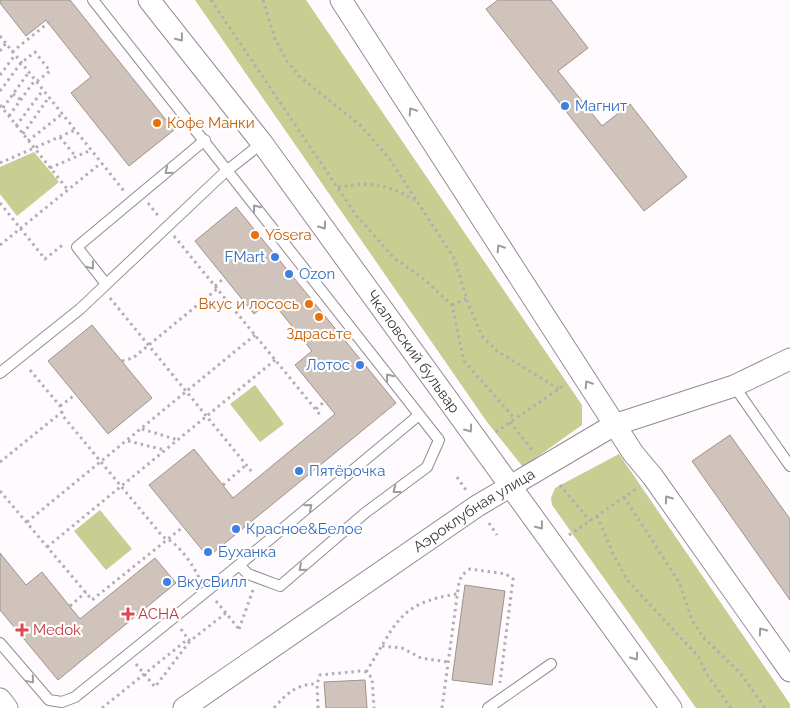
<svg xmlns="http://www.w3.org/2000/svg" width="790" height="708" font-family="Raleway,sans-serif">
	<rect width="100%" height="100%" fill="#fefafe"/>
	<!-- green -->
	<g fill="#c6ce91">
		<path d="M195 0H306L582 405V425L523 467 487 422Z"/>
		<path d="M34 152 59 182 17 216 0 194V167Z"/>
		<path d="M255 385 284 424 260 442 230 404Z"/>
		<path d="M619 454 790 704V708H696L552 505 551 498 555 488Z"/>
		<path d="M100 510 132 549 106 570 74 531Z"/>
	</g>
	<!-- building -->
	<g fill="#cfc3bc" stroke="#9e928b">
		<path d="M0 0H70L174 130 129 166 71 93 91 77 46 20 26 36 0 3Z"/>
		<path d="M498 0H551L588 48 558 71 602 126 630 104 687 177 644 211 486 9Z"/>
		<path d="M236 207 396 403 208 557 149 485 194 449 233 498 335 414 295 365 312 351 271 300 254 314 195 241Z"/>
		<path d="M92 325 152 398 108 434 48 361Z"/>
		<path d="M730 435 790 519V600L692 461Z"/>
		<path d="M0 553 26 585 42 572 80 619 155 558 176 583 58 680 0 610Z"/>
		<path d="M465 585 505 591 492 685 452 680Z"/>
		<path d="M365 680 367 708H326L324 682Z"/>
	</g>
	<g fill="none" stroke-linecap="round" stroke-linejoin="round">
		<!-- service casing -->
		<g stroke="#938b94" stroke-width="12">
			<g id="service">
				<path d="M93 0 439 440 427 467 365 513 280 586 248 574 239 565"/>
				<path d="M106 284 77 247 205 140"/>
				<path d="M0 373 80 309 224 173 262 143"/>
				<path d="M734 386 790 466"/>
				<path d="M0 643 49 700 62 702 75 697 239 565 419 415"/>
				<path d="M488 708 551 664"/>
			</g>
		</g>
		<!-- minor casing -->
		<g stroke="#938b94" stroke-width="23">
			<g id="minor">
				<path id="s1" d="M149 0 262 143 671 708"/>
				<path d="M341 0 633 453 653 477 790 671"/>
				<path d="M0 699 7 708"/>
				<path id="s2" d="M184 708 477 506 614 425 734 386 790 359"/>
			</g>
		</g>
		<!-- path -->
		<g stroke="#b1adb1" stroke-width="3" stroke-dasharray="2.5 4" stroke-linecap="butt">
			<path d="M211 0 356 215 394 258 424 279 452 305 464 361 515 419"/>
			<path d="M263 0 275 39 286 60 300 77 360 125 389 158 454 258 469 306 482 336 497 351 559 389"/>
			<path d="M0 36 124 191"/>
			<path d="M0 51 6 43"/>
			<path d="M12 52 53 19"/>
			<path d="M0 75 15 55"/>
			<path d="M0 91 21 63 35 52 50 71 36 82"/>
			<path d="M13 94 21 100"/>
			<path d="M0 105 68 190"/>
			<path d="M3 108 29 72"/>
			<path d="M9 116 35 80"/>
			<path d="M16 126 43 90"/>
			<path d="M23 134 49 97"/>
			<path d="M60 137 76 157"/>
			<path d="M28 141 62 114"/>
			<path d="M0 163 75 130"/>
			<path d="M50 168 91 150"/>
			<path d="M338 187C375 182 382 183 415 200"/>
			<path d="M0 203 45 259 65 243"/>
			<path d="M148 203 160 218"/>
			<path d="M174 236 321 416"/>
			<path d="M0 245 101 163"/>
			<path d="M215 286 224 278"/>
			<path d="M110 298 252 472"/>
			<path d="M452 305 466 299"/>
			<path d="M122 361 133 358 217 289"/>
			<path d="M30 370 60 406 63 416 163 537C178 542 194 566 200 580"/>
			<path d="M60 406 75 395"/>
			<path d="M316 409 325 401"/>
			<path d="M510 422 533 451"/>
			<path d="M142 429 178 440"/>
			<path d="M496 432 566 384"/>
			<path d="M128 441 165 450"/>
			<path d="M0 462 62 412"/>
			<path d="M457 477 466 490"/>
			<path d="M223 485 246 465"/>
			<path d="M560 485 590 521"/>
			<path d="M0 491 92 600 183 527"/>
			<path d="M624 497 679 582 692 620 703 637 740 673 765 708"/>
			<path d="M597 516 614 556 628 581 698 656 706 673 731 708"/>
			<path d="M27 522 255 335"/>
			<path d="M489 523 497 535"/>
			<path d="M569 535 639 487"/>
			<path d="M47 547 275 360"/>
			<path d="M216 601 239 629"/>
			<path d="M70 606 86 592"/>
			<path d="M181 629 188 639"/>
			<path d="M239 629 253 590"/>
			<path d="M382 646 402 648 421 658 448 662"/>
			<path d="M136 664 155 687 190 641"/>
			<path d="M366 672C396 625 397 603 457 594"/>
			<path d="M102 708 188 639 190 641 226 613"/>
			<path d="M274 708C287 693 297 684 317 684"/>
			<path d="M318 708 317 684 320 675 361 671 366 672 372 678 374 708"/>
			<path d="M442 708 459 582 462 575 470 569 506 574 513 579 500 683"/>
		</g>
		<!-- service -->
		<use href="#service" stroke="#fff" stroke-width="10"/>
		<!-- minor -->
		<use href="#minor" stroke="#fff" stroke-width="21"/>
	</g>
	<!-- one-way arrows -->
	<defs><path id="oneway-chevron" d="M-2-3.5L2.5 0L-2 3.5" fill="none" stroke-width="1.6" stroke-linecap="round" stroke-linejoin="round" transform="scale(1.25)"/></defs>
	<g stroke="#9c9b9d">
		<use href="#oneway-chevron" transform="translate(180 38) rotate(52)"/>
		<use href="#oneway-chevron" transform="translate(412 111) rotate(-123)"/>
		<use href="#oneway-chevron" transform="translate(168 171) rotate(140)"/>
		<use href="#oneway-chevron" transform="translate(256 208) rotate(-128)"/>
		<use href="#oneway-chevron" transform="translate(323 226) rotate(54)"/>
		<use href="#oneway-chevron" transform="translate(500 248) rotate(-123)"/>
		<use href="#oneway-chevron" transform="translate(91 266) rotate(52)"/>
		<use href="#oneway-chevron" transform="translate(389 377) rotate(-128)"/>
		<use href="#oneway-chevron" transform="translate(588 384) rotate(-123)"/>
		<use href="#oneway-chevron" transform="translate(469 429) rotate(55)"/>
		<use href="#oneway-chevron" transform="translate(396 490) rotate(143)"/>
		<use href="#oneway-chevron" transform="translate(668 499) rotate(-125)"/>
		<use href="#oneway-chevron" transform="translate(309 507) rotate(-40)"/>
		<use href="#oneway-chevron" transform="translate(540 526) rotate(52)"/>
		<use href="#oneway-chevron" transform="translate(302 568) rotate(139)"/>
		<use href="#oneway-chevron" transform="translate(762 631) rotate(-125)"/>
		<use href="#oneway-chevron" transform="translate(635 657) rotate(55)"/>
		<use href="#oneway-chevron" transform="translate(31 680) rotate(50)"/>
	</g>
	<!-- markers -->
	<g fill="#3f7fe0" stroke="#fff" stroke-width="2">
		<circle cx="565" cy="106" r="5"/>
		<circle cx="275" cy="257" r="5"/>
		<circle cx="289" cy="274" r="5"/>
		<circle cx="360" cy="365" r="5"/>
		<circle cx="299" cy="471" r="5"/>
		<circle cx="236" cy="529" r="5"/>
		<circle cx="208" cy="552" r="5"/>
		<circle cx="167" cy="582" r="5"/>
	</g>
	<g fill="#e8710a" stroke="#fff" stroke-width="2">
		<circle cx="157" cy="123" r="5"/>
		<circle cx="255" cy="235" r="5"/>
		<circle cx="309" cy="304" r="5"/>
		<circle cx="319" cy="317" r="5"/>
	</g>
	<g fill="#e0444e" stroke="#fff" stroke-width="2">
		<path d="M125.5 606.5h5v5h5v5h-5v5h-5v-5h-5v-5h5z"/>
		<path d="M19.5 622.5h5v5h5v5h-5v5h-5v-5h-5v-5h5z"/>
	</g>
	<g text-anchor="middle" stroke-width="4.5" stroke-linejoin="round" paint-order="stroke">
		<!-- shop labels -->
		<g font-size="15" fill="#366cbe" stroke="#fff" text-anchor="start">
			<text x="575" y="111">Магнит</text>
			<text x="265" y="262" text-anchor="end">FMart</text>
			<text x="299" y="279">Ozon</text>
			<text x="350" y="370" text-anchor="end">Лотос</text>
			<text x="309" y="476">Пятёрочка</text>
			<text x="246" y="534">Красное&amp;Белое</text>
			<text x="218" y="557">Буханка</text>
			<text x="177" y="587">ВкусВилл</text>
		</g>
		<!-- food labels -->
		<g font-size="15" fill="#c56008" stroke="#fff" text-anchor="start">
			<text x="167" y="128">Кофе Манки</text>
			<text x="265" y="240">Yōsera</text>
			<text x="299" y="309" text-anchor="end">Вкус и лосось</text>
			<text x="319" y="339" text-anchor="middle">Здрасьте</text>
		</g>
		<!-- street labels -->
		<g font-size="15" fill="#3a373b" stroke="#fff">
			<text dy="5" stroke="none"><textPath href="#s1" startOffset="440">Чкаловский бульвар</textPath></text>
			<text dy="5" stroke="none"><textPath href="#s2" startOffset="351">Аэроклубная улица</textPath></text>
		</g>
		<!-- health labels -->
		<g font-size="15" fill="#be3a42" stroke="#fff" text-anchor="start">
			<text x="138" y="619">АСНА</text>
			<text x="33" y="635">Medok</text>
		</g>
	</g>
</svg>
